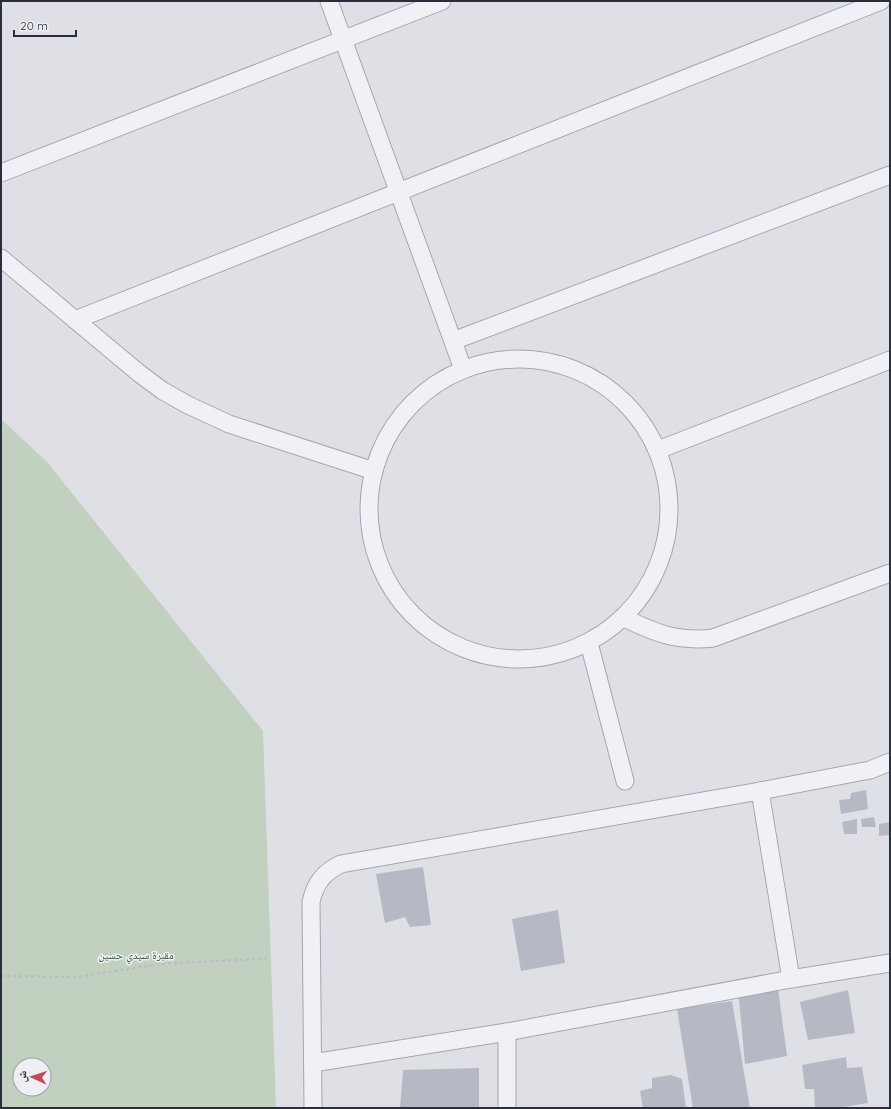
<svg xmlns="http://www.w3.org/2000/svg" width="891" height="1109" font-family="Quicksand,'Noto Naskh Arabic',sans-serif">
	<rect width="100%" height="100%" fill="#dee0e6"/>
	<!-- green -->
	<path fill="#c2d0bf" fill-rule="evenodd" d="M1 419 47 462 263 731 276 1108H1ZM20 1065H44V1089H20Z"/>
	<!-- building -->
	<g fill="#b5b9c3">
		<path d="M866 790 868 809 841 814 839 800 850 799 851 793Z"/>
		<path d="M874 817 876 827H862L861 819Z"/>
		<path d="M857 819V834H844L842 822Z"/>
		<path d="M890 822V835L879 836V824Z"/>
		<path d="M423 867 431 925 410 927 405 917 385 923 376 874Z"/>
		<path d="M558 910 565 963 521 971 512 919Z"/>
		<path d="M778 988 787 1056 745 1064 739 999 748 989Z"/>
		<path d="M848 990 855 1033 808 1040 800 1002Z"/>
		<path d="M732 1001 750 1108H693L677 1009Z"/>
		<path d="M846 1057 847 1068 862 1067 868 1103 838 1108H815L814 1089H805L802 1065Z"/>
		<path d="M479 1068V1108H400L403 1070Z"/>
		<path d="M671 1075 682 1079 686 1108H643L640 1091 652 1088V1078Z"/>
	</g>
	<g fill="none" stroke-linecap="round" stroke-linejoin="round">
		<!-- minor casing -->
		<g stroke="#a4a7b0" stroke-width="19">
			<g id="minor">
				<path d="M329 1 463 369"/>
				<path d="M1 173 442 1"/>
				<path d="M1 258 140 374 163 391 188 405 229 424 374 471"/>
				<path d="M75 320 881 1"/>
				<path d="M453 341 890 175"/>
				<circle cx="519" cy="509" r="150"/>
				<path d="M658 450 890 360"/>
				<path d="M624 618C656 633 676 642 713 638L890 573"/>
				<path d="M589 643 625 781"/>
				<path d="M760 791 791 979"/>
				<path d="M507 1032V1108"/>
				<path d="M313 1063 507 1032 791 979 890 963"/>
				<path d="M313 1108 311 902C315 883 324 872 341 864L760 791 870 770 890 762"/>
			</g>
		</g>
		<!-- path -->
		<path stroke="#bcbec5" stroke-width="2.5" stroke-dasharray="3 3" stroke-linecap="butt" d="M1 976 75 977 161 964 270 958"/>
		<!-- minor -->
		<use href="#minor" stroke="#f0f1f5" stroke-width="17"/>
	</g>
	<g text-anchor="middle" stroke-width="3" stroke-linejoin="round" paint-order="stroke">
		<!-- park labels -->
		<g font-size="11" fill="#3a5736" stroke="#edeff4">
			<text x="136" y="959">مقبرة سيدي حسين</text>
		</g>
	</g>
	<!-- border -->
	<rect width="891" height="1109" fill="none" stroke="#282e3c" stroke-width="4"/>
	<!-- north arrow -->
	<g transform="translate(32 1077) rotate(273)"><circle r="19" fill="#edeff4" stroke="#9ea2aa"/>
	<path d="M0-3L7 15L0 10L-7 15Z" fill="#c44a53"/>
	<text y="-6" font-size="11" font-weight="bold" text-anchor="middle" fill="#282e3c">ش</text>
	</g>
	<!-- scale -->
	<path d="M14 30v6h62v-6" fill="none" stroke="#282e3c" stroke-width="2"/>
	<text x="20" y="30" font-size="12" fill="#282e3c" stroke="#edeff4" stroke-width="3" paint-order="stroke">20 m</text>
</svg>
